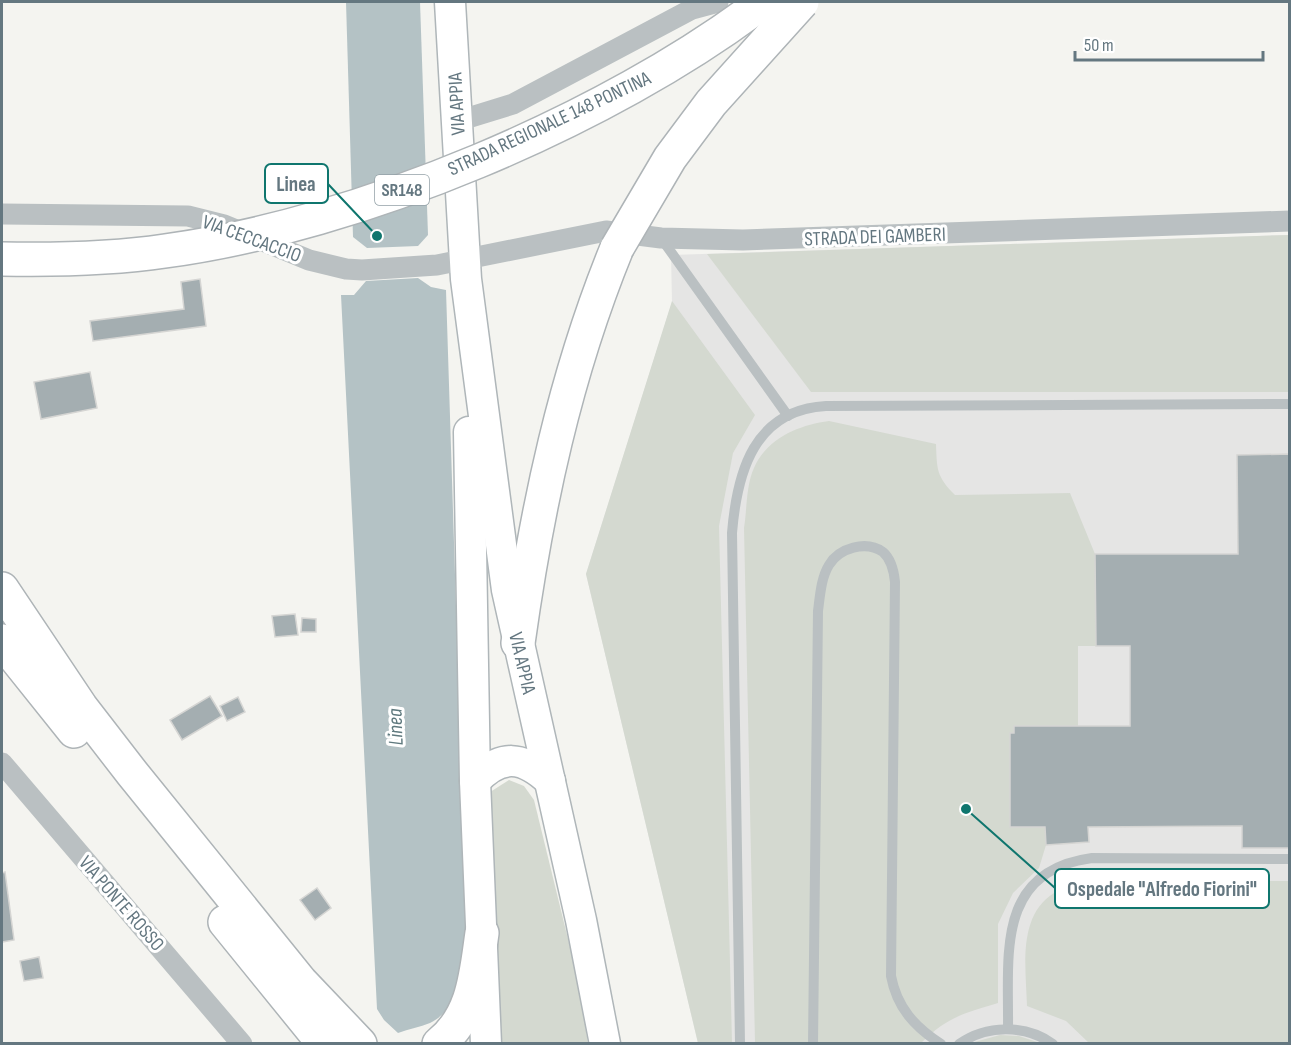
<svg xmlns="http://www.w3.org/2000/svg" width="1291" height="1045" font-family="'Sofia Sans Condensed',sans-serif">
	<rect width="100%" height="100%" fill="#f4f4f0"/>
	<!-- built -->
	<path fill="#e5e5e4" d="M1289 235V1043H698L586 574 672 302 671 255Z"/>
	<!-- green -->
	<g fill="#d4d9d0">
		<path d="M1289 235V392H811L707 254Z"/>
		<path d="M672 301 755 415 733 453 719 526 732 1043H698L586 574Z"/>
		<path d="M829 421 936 444C937 469 936 476 955 495L1070 493 1095 554 1096 646H1078V726H1014V733H1010V827H1045L1046 845 1039 868 1013 893 998 924V1003C964 1013 946 1018 921 1043H755L744 528C747 510 746 485 754 468 767 438 799 425 829 421Z"/>
		<path d="M509 780 524 786 534 800 578 980 588 1043H496L487 794Z"/>
		<path d="M1079 880 1289 881V1043H1089L1066 1021 1027 1006C1026 969 1017 916 1054 893 1061 888 1070 884 1079 880Z"/>
		<path d="M1000 1035 1019 1036 1040 1043H971Z"/>
	</g>
	<!-- water -->
	<g fill="#b4c2c5">
		<path d="M346 2H420L428 235 418 246 367 248 353 237Z"/>
		<path d="M418 278 431 287 446 290 466 922C465 956 466 1005 430 1023 420 1027 409 1029 398 1033L384 1020 377 1009 341 295H354L366 281Z"/>
	</g>
	<!-- building -->
	<g fill="#a4aeb1" stroke="#d5d5d3" stroke-width="1.5">
		<path d="M200 279 206 326 93 341 90 321 184 309 181 282Z"/>
		<path d="M90 372 97 408 41 419 34 382Z"/>
		<path d="M1290 454V848H1242V826L1088 827 1089 842 1046 845 1045 827H1010V733H1014V726H1130V646H1096L1095 554H1238L1237 455Z"/>
		<path d="M295 614 298 635 275 637 272 616Z"/>
		<path d="M302 618 316 619V632H301Z"/>
		<path d="M210 696 222 716 182 740 170 720Z"/>
		<path d="M238 697 245 712 227 721 220 706Z"/>
		<path d="M5 872 14 940 2 942V873Z"/>
		<path d="M317 888 331 908 315 920 300 900Z"/>
		<path d="M39 957 43 978 24 981 20 961Z"/>
	</g>
	<g fill="none" stroke-linecap="round" stroke-linejoin="round">
		<!-- secondary casing -->
		<g stroke="#afb6b9" stroke-width="33">
			<g id="secondary">
				<path d="M450 2 466 279 507 590 581 920 605 1044"/>
				<path d="M469 432 475 781 486 1044"/>
				<path d="M475 781C501 753 523 756 550 781"/>
			</g>
		</g>
		<!-- primary casing -->
		<g stroke="#aeb4b7" stroke-width="36">
			<g id="primary">
				<path d="M2 589 81 707 132 773 301 982 360 1044"/>
				<path d="M2 641 74 731"/>
				<path d="M518 643C537 507 565 375 617 248"/>
				<path d="M225 922 324 1044"/>
				<path d="M439 1044C474 1016 476 974 482 933"/>
			</g>
		</g>
		<!-- service -->
		<g stroke="#bac0c2" stroke-width="10">
			<path d="M661 238 788 416"/>
			<path d="M1008 1029C1009 956 995 871 1092 858L1290 859"/>
			<path d="M740 1044 732 533C737 472 754 410 826 406L1290 404"/>
			<path d="M813 1044 818 611C820 596 821 578 829 565 839 548 866 540 883 552 891 559 894 572 895 582L891 976C897 1008 915 1027 941 1044"/>
			<path d="M959 1044C986 1025 1025 1024 1053 1044"/>
		</g>
		<!-- minor -->
		<g stroke="#bac0c2" stroke-width="21">
			<path d="M458 121 513 104 692 9 718 2"/>
			<path d="M2 214 188 216 224 225 309 260 346 269 362 270 437 265 606 231 661 238 743 240 1290 221"/>
			<path d="M2 763 242 1044"/>
		</g>
		<!-- secondary -->
		<use href="#secondary" stroke="#fff" stroke-width="30"/>
		<!-- primary -->
		<use href="#primary" stroke="#fff" stroke-width="33"/>
		<!-- primary-bridge casing -->
		<g stroke="#aeb4b7" stroke-width="36" stroke-linecap="butt">
			<g id="primary-bridge">
				<path d="M617 248 670 158 711 103 802 2"/>
				<path d="M2 259C56 260 111 259 165 251 359 225 608 120 763 2"/>
			</g>
		</g>
		<!-- primary-bridge -->
		<use href="#primary-bridge" stroke="#fff" stroke-width="33"/>
	</g>
	<g text-anchor="middle" stroke-width="6" stroke-linejoin="round" paint-order="stroke">
		<!-- shield labels -->
		<rect fill="#fff" stroke="#92a0a6" stroke-width="1.5" x="375" y="175" width="54" height="30" rx="4.5"/>
		<g font-size="18" font-weight="bold" fill="#647780">
			<text x="402" y="196">SR148</text>
		</g>
		<!-- street labels -->
		<g font-size="20" fill="#647780" stroke="#fff">
			<text transform="translate(456 104) rotate(-93)" y="7">VIA APPIA</text>
			<text transform="translate(549 123) rotate(-25)" y="7">STRADA REGIONALE 148 PONTINA</text>
			<text transform="translate(875 236) rotate(-2)" y="7">STRADA DEI GAMBERI</text>
			<text transform="translate(252 238) rotate(20)" y="7">VIA CECCACCIO</text>
			<text transform="translate(523 663) rotate(77)" y="7">VIA APPIA</text>
			<text transform="translate(122 903) rotate(49)" y="7">VIA PONTE ROSSO</text>
		</g>
		<!-- water labels -->
		<g font-size="21" font-style="italic" fill="#5f797e" stroke="#fff">
			<text transform="translate(395 727) rotate(-92)" y="7">Linea</text>
		</g>
	</g>
	<!-- callouts -->
	<path fill="none" stroke="#0f766e" stroke-width="2" d="M377 236L328 184M966 809L1055 888"/>
	<g fill="#0f766e" stroke="#fff" stroke-width="2">
		<circle cx="377" cy="236" r="6"/>
		<circle cx="966" cy="809" r="6"/>
	</g>
	<g fill="#fff" stroke="#0f766e" stroke-width="2">
		<rect x="265" y="164" width="63" height="39" rx="6"/>
		<rect x="1055" y="869" width="214" height="39" rx="6"/>
	</g>
	<g font-size="21" text-anchor="middle" font-weight="bold" fill="#647780">
		<text x="296" y="191">Linea</text>
		<text x="1162" y="896">Ospedale "Alfredo Fiorini"</text>
	</g>
	<!-- border -->
	<rect width="1291" height="1045" fill="none" stroke="#647780" stroke-width="6"/>
	<!-- scale -->
	<path d="M1075 51v9h188v-9" fill="none" stroke="#647780" stroke-width="3"/>
	<text x="1084" y="51" font-size="18" fill="#647780" stroke="#ffffff" stroke-width="4.5" paint-order="stroke">50 m</text>
</svg>
